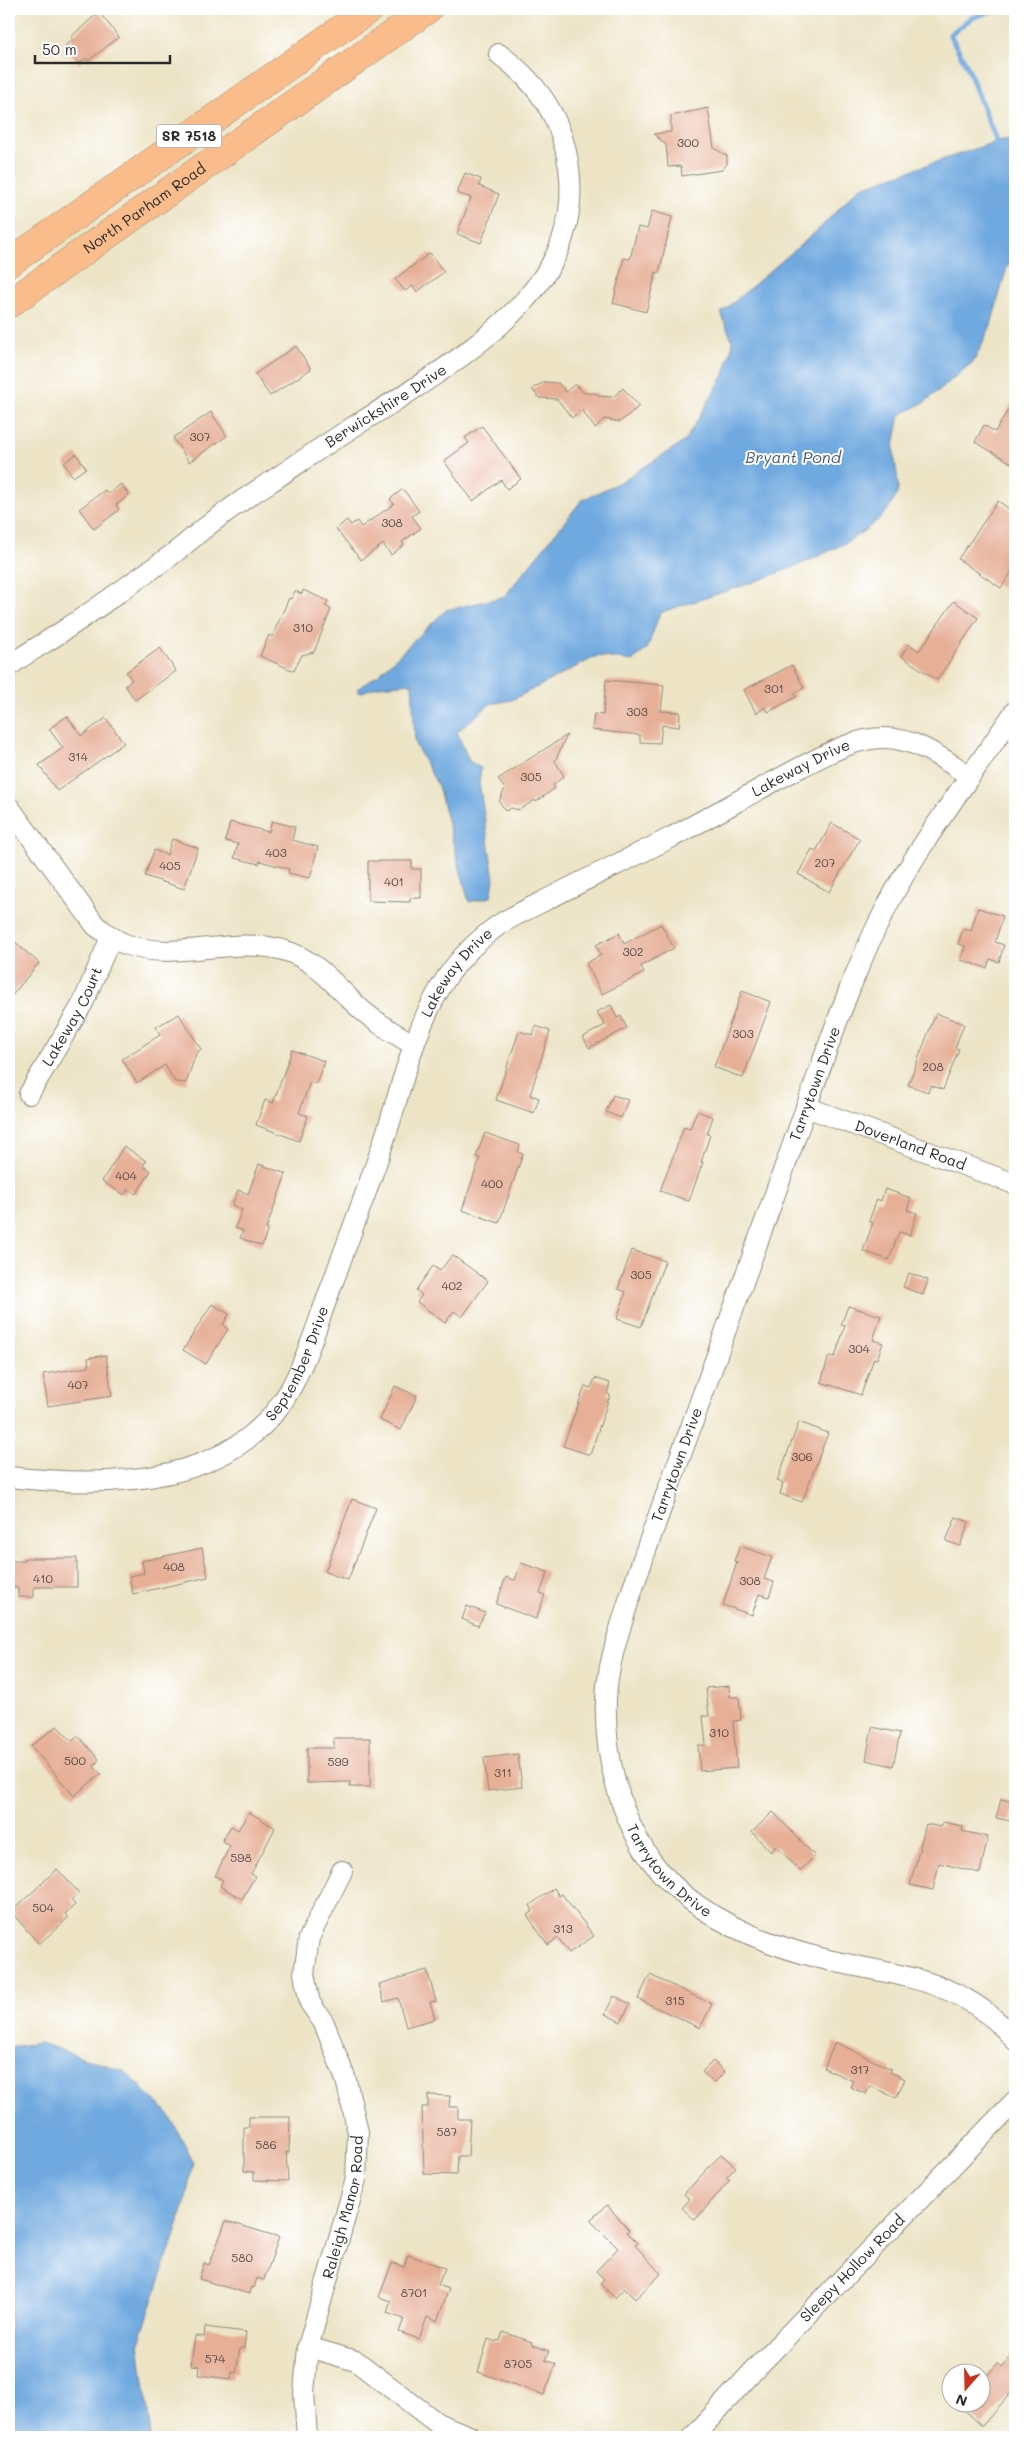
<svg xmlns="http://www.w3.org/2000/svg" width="1024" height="2446" font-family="Mali,sans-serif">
	<rect width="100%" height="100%" fill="#fff"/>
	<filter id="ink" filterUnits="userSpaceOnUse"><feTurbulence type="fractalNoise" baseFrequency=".02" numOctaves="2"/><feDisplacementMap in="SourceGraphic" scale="10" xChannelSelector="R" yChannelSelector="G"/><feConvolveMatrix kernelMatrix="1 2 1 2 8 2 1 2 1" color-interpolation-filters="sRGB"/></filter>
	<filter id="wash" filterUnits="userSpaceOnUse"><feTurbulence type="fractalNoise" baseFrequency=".0096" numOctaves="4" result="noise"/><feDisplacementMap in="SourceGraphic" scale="20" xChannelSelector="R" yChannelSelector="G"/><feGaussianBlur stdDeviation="1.12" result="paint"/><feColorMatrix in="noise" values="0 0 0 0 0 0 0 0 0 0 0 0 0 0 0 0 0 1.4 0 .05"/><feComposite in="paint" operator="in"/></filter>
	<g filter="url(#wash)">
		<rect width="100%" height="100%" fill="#ede4c6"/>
		<!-- water -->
		<g fill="#6fa9df" stroke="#4d6a85">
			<path d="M1015 138V257L1007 267 991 325 974 361 925 402 900 415C898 427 894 441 894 453 895 463 900 486 897 494 875 553 717 592 660 613L647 649 632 661 597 656 512 700 490 704 457 732 469 761 481 768 479 782 494 879 491 897 469 902 438 786 415 744 412 683 379 686 359 693 357 689 378 675 446 610 504 597 582 500 620 482 685 441 724 375 733 343 721 313 818 230 859 188 998 141Z"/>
			<path d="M40 2043 124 2071 169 2114 193 2162 185 2204 139 2343 151 2437H9V2047Z"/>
		</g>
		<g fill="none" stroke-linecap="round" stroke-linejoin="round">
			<!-- stream -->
			<path stroke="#6fa9df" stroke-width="5.5" d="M997 9 971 18 950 35 967 66 999 149"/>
		</g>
		<g id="blocks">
			<!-- building -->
			<g fill="#e6af96">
				<path d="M99 12 119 37 88 61 86 58 79 64 65 46 73 40 71 37Z"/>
				<path d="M708 108 714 148 727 156V164L722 170 682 176 681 166 668 167 666 145 654 134 671 132V116Z"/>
				<path d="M465 173 481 179 479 186 499 194 481 243 457 234 471 198 457 193Z"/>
				<path d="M652 211 672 217 659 273 656 272 646 312 613 303 624 258 630 259 638 227 647 229Z"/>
				<path d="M430 253 444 272 417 292 413 286 405 291 395 279Z"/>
				<path d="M296 346 311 369 270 396 255 374Z"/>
				<path d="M544 382 558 383 566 392 575 384 584 393H596L599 396 613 397 623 388 639 406 620 422 604 419 595 428 581 409 572 418 557 399 539 398 532 389Z"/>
				<path d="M1015 398V465L975 442 984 425 995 432Z"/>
				<path d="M211 412 227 436 189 462 173 438Z"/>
				<path d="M482 426 521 479 507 489 501 480 473 501 444 461 469 443 465 438Z"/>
				<path d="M76 454 86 468 73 477 64 463Z"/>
				<path d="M121 484 129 495 116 505 119 510 94 529 79 509 105 490 108 494Z"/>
				<path d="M403 489 419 511 412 516 421 528 402 542 404 545 391 555 383 544 361 560 336 529 347 520 351 525 357 521 361 527 394 504 390 499Z"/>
				<path d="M998 501 1015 513V567L1001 588 958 559Z"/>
				<path d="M303 590 328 601 325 606 331 609 314 652 302 655 294 671 260 656 269 635 272 637 289 598 291 599 295 591 302 594Z"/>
				<path d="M954 601 978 618 937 680 901 656 909 644 919 651Z"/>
				<path d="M160 648 176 671 135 700 125 685 132 680 126 672Z"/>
				<path d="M792 665 804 688 794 693 796 697 768 712 766 707 756 713 744 690Z"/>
				<path d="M606 680 664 685 661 711 680 712 679 727 662 725 660 743 640 742V735L592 730 594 714 603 715Z"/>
				<path d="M67 716 81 736 106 718 124 743 57 791 39 765 63 748 49 729Z"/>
				<path d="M567 735 555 761 564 776 553 785 555 788 536 802 535 800 519 810 511 808 506 811 499 801 505 789 498 779Z"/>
				<path d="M272 821 295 827 292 840 318 847 310 878 288 873 289 869 260 861 259 864 234 858 238 844 225 841 230 822 269 832Z"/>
				<path d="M832 823 860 839 829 892 798 874 812 849 816 851Z"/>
				<path d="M172 839 198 848 184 889 145 876 154 850 167 855Z"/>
				<path d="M368 861H412V869H421V898H410V902L368 901Z"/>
				<path d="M978 908 1003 916 995 942 1004 945 999 962 990 959 987 968 961 960 965 946 958 944 963 929 971 931Z"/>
				<path d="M661 924 674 948 641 966 644 973 602 994 586 963 601 955 596 945 619 933 624 944Z"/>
				<path d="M9 937 39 963 9 999Z"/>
				<path d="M742 991 771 1002 743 1078 714 1067Z"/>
				<path d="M611 1005 617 1018 621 1016 627 1028 589 1048 583 1037 605 1025 597 1012Z"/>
				<path d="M936 1013 964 1024 955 1048 959 1049 943 1090 931 1085 928 1092 908 1085Z"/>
				<path d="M179 1014 201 1049 196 1054 186 1083 175 1082 165 1065 137 1083 122 1059 160 1035 156 1027Z"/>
				<path d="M536 1026 550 1031 530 1095 539 1098 534 1113 496 1100 519 1031 533 1035Z"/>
				<path d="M292 1050 324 1061 316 1084 310 1082 299 1113 308 1116 299 1141 256 1125 265 1100 273 1103Z"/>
				<path d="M613 1095 628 1100 621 1118 606 1112Z"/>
				<path d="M697 1111 713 1117 707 1134 710 1135 701 1162H703L689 1201 660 1191 684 1127 690 1129Z"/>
				<path d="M485 1133 520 1145 518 1152 523 1154 499 1223 462 1210 480 1158 476 1157Z"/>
				<path d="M124 1146 146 1161 143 1166 151 1171 136 1194 128 1189 124 1195 102 1181Z"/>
				<path d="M259 1164 286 1174 266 1229H268L262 1246 240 1238 243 1231 235 1228 242 1210 232 1205 238 1190 248 1194Z"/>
				<path d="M885 1189 911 1198 907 1210 917 1213 910 1235 899 1232 889 1260 863 1251 873 1223 869 1221 877 1199 881 1201Z"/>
				<path d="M632 1250 665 1261 641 1327 617 1319 626 1292 618 1289Z"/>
				<path d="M452 1255 488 1281 462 1317 454 1311 445 1323 417 1302 422 1295 416 1290 433 1266 440 1271Z"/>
				<path d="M909 1273 928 1280 923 1295 903 1287Z"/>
				<path d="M212 1304 229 1314 223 1325 228 1329 206 1364 183 1350Z"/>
				<path d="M848 1306 881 1316 873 1340 883 1343 877 1359 874 1358 861 1395 821 1382 829 1356 835 1357 845 1326 841 1325Z"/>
				<path d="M106 1355 112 1396 48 1406 43 1374 89 1367 88 1358Z"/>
				<path d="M595 1378 610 1383 607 1394 610 1395 590 1455 563 1446 585 1386 591 1388Z"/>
				<path d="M395 1386 417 1396 401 1430 380 1420Z"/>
				<path d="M799 1422 828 1433 802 1502 780 1494 783 1483 777 1481Z"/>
				<path d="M352 1499 376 1508 348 1580 325 1572Z"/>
				<path d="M956 1517 969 1522 960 1546 946 1541Z"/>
				<path d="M740 1546 772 1557 764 1579 774 1582 769 1597 759 1594 752 1615 723 1605 737 1562 734 1561Z"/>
				<path d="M202 1548 208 1577 133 1594 129 1576 144 1573 142 1561Z"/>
				<path d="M25 1558H77V1587H34V1597H18V1587H9V1571H11V1561H25Z"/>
				<path d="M521 1563 548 1572 540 1593 545 1595 536 1619 496 1604 506 1577 515 1580Z"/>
				<path d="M467 1606 485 1613 478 1626 462 1619Z"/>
				<path d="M729 1686 730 1697H739L741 1720 733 1721 737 1768 700 1771 698 1745H706L703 1716H709L706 1688Z"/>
				<path d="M57 1726 72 1741 78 1736 99 1759 94 1767 101 1774 74 1796 31 1746Z"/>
				<path d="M872 1727 900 1733 893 1766 866 1760Z"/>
				<path d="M334 1738H370V1787H350V1782L307 1783V1748H334Z"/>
				<path d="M518 1754 522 1787 488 1791 484 1758Z"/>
				<path d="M1001 1799 1014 1802 1010 1821 996 1818Z"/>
				<path d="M249 1812 275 1828 251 1874 255 1876 242 1899 220 1886 223 1880 215 1876 230 1846 222 1841 231 1826 238 1830Z"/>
				<path d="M773 1812 815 1856 800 1871 776 1846 771 1852 752 1832Z"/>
				<path d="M943 1822 963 1826 962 1831 988 1837 980 1873 939 1863 933 1890 910 1885 926 1824 941 1827Z"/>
				<path d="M57 1869 79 1893 71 1900 75 1905 65 1914 68 1918 39 1944 11 1912Z"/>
				<path d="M554 1888 559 1896 562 1894 594 1936 569 1953 558 1938 548 1945 527 1915 533 1911 530 1905Z"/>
				<path d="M427 1970 436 2001 430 2002 435 2019 406 2027 398 1998 384 2002 379 1984Z"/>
				<path d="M650 1975 712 2004 700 2028 638 1999Z"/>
				<path d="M614 1996 630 2004 621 2022 605 2014Z"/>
				<path d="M835 2042 891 2069 890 2072 905 2079 896 2098 870 2086 866 2094 850 2087 853 2081 824 2068Z"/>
				<path d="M713 2061 725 2072 714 2083 702 2072Z"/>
				<path d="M428 2095 450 2096 449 2107H458V2119H470L468 2156H458L457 2175 424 2174 422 2107H428Z"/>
				<path d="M249 2117H290L289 2152H286L288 2181 254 2180V2172L244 2171V2127H249Z"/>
				<path d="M721 2154 736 2167 726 2178 730 2180 695 2220 682 2208 690 2199 684 2194Z"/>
				<path d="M607 2205 629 2230 627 2232 638 2243 635 2245 661 2274 635 2299 624 2288 615 2298 600 2284 604 2279 596 2271 618 2248 590 2220Z"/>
				<path d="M226 2221 279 2237 264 2280 257 2278 254 2288 251 2287 249 2294 199 2279 204 2263 209 2265Z"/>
				<path d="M408 2255 445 2268 438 2285 449 2289 437 2321 427 2317 419 2339 399 2332 404 2319 387 2313 391 2301 379 2297 392 2263 404 2267Z"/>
				<path d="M205 2327 246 2332 244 2348H240L236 2373 232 2372 231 2379 198 2375 199 2366 191 2365 195 2336 204 2337Z"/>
				<path d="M503 2332 532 2342 531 2344 549 2351 545 2360 556 2364 544 2395 478 2372 488 2339 496 2342 497 2340 500 2341Z"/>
				<path d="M1015 2352V2388L982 2426 958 2404H982V2381L998 2363 1002 2367Z"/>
			</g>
		</g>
	</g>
	<g filter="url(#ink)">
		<use href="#blocks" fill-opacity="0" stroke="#8c8878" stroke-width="1"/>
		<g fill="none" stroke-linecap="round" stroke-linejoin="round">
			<!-- minor casing -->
			<g stroke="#8c8878" stroke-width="22">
				<g id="minor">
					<path id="s1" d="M9 666C26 653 45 643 63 631 99 607 133 582 169 557 180 549 190 540 201 531 223 513 248 496 272 481 299 463 326 444 353 427 414 389 503 337 543 277 566 245 574 206 569 168 562 118 539 84 499 54"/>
					<path id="s2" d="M1015 711C972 776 923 837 887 906 852 973 829 1045 803 1116 764 1223 725 1330 687 1438 667 1493 646 1547 628 1603 618 1635 607 1667 606 1700 604 1755 619 1814 650 1859 689 1913 757 1942 820 1958 895 1977 960 1975 1015 2040"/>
					<path d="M9 807 96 926C105 932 114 940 125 944 176 963 230 935 283 950 314 959 330 980 352 1001 370 1019 392 1032 414 1045"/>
					<path id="s3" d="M29 1094 83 1003 111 937"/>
					<path id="s4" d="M806 1107 1015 1184"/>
					<path id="s5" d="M9 1477C110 1488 240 1487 293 1384 310 1351 320 1316 333 1282 352 1229 373 1176 390 1122 405 1072 418 1021 447 977 460 958 480 938 500 924 513 916 528 909 542 902 584 880 627 860 670 838 714 815 757 790 801 767 827 754 854 738 884 738 916 738 944 760 970 776"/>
					<path d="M308 2347 356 2361 437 2423 471 2437"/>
					<path id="s6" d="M307 2437 304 2392 308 2347 356 2179 358 2132 346 2080 324 2023 310 2003 304 1974 309 1938 342 1871"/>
					<path id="s7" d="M693 2437 757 2367 1015 2101"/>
				</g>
			</g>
			<!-- highway casing -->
			<g stroke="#8c8878" stroke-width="29">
				<g id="highway">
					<path d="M9 263 369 9"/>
					<path id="s8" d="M9 304 428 9"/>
				</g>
			</g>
			<!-- minor -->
			<use href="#minor" stroke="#fff" stroke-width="20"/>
			<!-- highway -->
			<use href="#highway" stroke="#fabc8b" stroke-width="28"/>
		</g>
	</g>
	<g text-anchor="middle" stroke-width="4" stroke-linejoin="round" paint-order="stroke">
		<!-- number labels -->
		<g font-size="12" fill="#5a4c46">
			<text x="688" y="147">300</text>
			<text x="200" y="441">307</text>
			<text x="392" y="527">308</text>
			<text x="303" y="632">310</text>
			<text x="774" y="693">301</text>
			<text x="637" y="716">303</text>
			<text x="78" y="761">314</text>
			<text x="531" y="781">305</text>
			<text x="276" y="857">403</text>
			<text x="825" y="867">207</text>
			<text x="170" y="870">405</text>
			<text x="394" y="886">401</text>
			<text x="633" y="956">302</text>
			<text x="743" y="1038">303</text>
			<text x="933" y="1071">208</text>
			<text x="126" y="1180">404</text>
			<text x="492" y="1188">400</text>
			<text x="641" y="1279">305</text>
			<text x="452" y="1290">402</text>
			<text x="859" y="1353">304</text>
			<text x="78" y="1389">407</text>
			<text x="802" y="1461">306</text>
			<text x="174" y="1571">408</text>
			<text x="43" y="1583">410</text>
			<text x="750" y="1585">308</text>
			<text x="719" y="1737">310</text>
			<text x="75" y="1765">500</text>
			<text x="338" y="1766">599</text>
			<text x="503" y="1777">311</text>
			<text x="241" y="1862">598</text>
			<text x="43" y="1912">504</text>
			<text x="563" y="1933">313</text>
			<text x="675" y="2005">315</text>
			<text x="860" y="2074">317</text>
			<text x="447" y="2136">587</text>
			<text x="266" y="2149">586</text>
			<text x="242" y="2262">580</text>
			<text x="414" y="2297">8701</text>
			<text x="215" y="2363">574</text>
			<text x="518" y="2368">8705</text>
		</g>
		<!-- shield labels -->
		<rect fill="#fff" stroke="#6b6b6b" stroke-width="1" x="156.5" y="124.5" width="65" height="23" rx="4"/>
		<g font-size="14" font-weight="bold" fill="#2b2b2b">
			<text x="189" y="141">SR 7518</text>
		</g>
		<!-- street labels -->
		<g font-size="15" fill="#2b2b2b" stroke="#fff">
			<text dy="5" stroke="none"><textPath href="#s8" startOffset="166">North Parham Road</textPath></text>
			<text dy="5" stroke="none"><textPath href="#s1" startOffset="458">Berwickshire Drive</textPath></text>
			<text dy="5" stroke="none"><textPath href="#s5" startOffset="1169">Lakeway Drive</textPath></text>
			<text dy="5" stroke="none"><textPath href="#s5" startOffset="764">Lakeway Drive</textPath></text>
			<text dy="5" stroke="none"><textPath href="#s3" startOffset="89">Lakeway Court</textPath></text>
			<text transform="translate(815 1084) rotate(-70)" y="5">Tarrytown Drive</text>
			<text dy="5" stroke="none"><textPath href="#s4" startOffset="111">Doverland Road</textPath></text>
			<text dy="5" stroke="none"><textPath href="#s5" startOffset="339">September Drive</textPath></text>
			<text transform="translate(677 1465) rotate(-70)" y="5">Tarrytown Drive</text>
			<text dy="5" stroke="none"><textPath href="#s2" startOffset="1266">Tarrytown Drive</textPath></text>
			<text dy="5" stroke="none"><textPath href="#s6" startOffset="235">Raleigh Manor Road</textPath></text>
			<text dy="5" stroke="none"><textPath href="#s7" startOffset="232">Sleepy Hollow Road</textPath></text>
		</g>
		<!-- water labels -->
		<g font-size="16" font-style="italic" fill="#465d73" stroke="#fff">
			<text x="793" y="463">Bryant Pond</text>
		</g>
	</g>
	<!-- margin -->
	<rect width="1024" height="2446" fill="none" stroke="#fff" stroke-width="30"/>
	<!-- north arrow -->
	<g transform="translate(966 2388) rotate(200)"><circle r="24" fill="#ffffff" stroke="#aaaaaa"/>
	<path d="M0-4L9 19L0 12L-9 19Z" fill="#c8321e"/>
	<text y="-8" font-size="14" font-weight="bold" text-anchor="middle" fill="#2b2b2b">N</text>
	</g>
	<!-- scale -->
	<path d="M35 55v8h135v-8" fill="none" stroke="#2b2b2b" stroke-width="2.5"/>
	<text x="42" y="55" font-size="15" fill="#2b2b2b" stroke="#ffffff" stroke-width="4" paint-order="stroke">50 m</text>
</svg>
